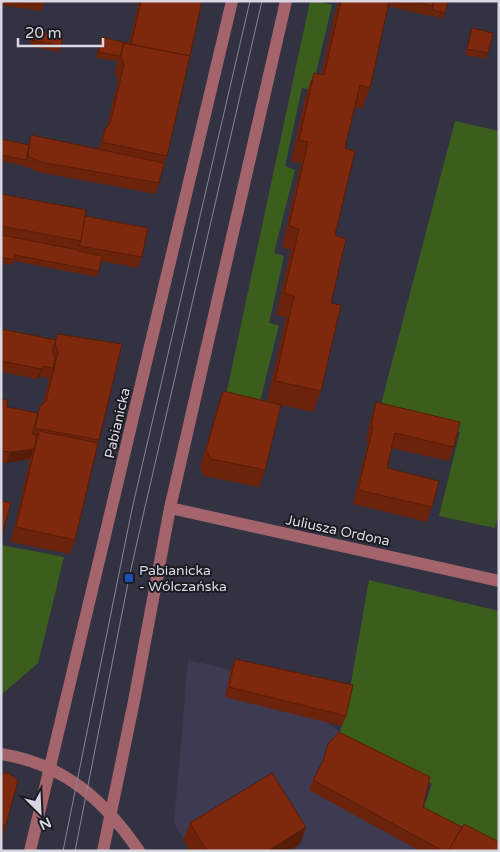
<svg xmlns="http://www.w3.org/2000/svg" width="500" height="852" font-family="'Varela Round',sans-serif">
	<rect width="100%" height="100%" fill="#333243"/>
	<!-- built -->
	<path fill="#3d3a52" d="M188 660 349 696 327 723 426 788 420 817 484 851H191L174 823Z"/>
	<!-- green -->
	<g fill="#3c5e1c">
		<path d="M310 1H316L332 5 312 90 302 88 285 166 295 170 274 253 284 256 269 323 279 325 260 402 226 395Z"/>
		<path d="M455 121 499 131V513L495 528 439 516 460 432 379 412Z"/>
		<path d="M1 545 64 557 38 663 1 695Z"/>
		<path d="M369 580 499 611V851L423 810 432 784 339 737 348 700Z"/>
	</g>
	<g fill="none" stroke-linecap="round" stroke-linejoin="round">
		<!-- minor -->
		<g stroke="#a3646b" stroke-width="12">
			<path d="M170 508 499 581"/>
			<path d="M1 754C64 764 104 800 139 851"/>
			<path d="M30 851 232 1"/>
			<path d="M103 851 134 701 170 508 286 1"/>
		</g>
		<!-- tram -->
		<g stroke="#858492" stroke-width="1">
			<path d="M63 851 132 509 250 1"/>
			<path d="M75 851 129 578 145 507 262 1"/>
		</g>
	</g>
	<!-- wall -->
	<g fill="#6c230b">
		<path d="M1 1H45L41 11 1 5Z"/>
		<path d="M139 1H202L167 156 159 183 156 194 38 172 24 166 1 161V139L28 145 31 135 98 149 105 129 107 126 118 81 115 73 118 61 96 58 100 42 102 37 129 43Z"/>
		<path d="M339 1H448L443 19 430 15 429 16 388 6 370 88 362 109 355 107 345 148 335 235 331 303 321 391 313 412 281 405 265 470 259 487 204 476 200 467 217 408 223 391 267 401 286 317 276 315 291 250 282 247 301 163 291 161 306 94 314 73 321 75 335 12Z"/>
		<path d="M472 28 488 53 486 59 465 55Z"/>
		<path d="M34 30 61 46 59 52 29 46Z"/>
		<path d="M1 194 85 216 142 257 138 268 101 261 99 271 97 277 14 261 13 265 1 263Z"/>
		<path d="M1 329 56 340 122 344 75 540 70 554 11 542 30 458V459L6 463 1 462V399L7 407 38 413 40 406 43 403 49 379 40 376 39 378 37 379 1 372Z"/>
		<path d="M376 402 454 447 449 461 391 448 387 468 432 507 427 522 353 504 368 442 366 441 371 416Z"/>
		<path d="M235 659 346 716 342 726 225 697 231 669Z"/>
		<path d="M328 744 423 807 499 851H420L309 790 313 780 322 764Z"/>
		<path d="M1 773 6 825 1 841Z"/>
		<path d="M190 823 306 827 300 844 289 851H190L183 840Z"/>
	</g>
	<!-- shaded-wall -->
	<g fill="#581d09">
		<path d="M43 367 39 378 37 379 41 369Z"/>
		<path d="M34 449 30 459 6 463 10 452Z"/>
		<path d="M306 827 300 844 289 851H270L271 849Z"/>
	</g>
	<!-- building -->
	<g fill="#7e290d" stroke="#581d09">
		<path d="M141 1H202L190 56 131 44Z"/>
		<path d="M341 1H385L389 2 370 88 360 85 345 148 355 151 335 235 346 239 331 303 341 305 321 391 275 381 294 296 284 293 299 229 289 226 308 142 299 140 314 73 324 75Z"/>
		<path d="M415 1H434L433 6Z"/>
		<path d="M434 1H448L445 13 432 10Z"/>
		<path d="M472 28 493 33 488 53 467 49Z"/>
		<path d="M34 30 63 35 61 46 31 40Z"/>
		<path d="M102 37 130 44 124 43 120 56 98 52Z"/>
		<path d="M124 43 190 56 167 156 102 142 105 129 110 124 124 64 121 56Z"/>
		<path d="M31 135 164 163 159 183 41 162 28 156Z"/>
		<path d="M1 139 29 145 26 160 1 155Z"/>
		<path d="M1 194 86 210 81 241 1 226Z"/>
		<path d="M85 216 148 228 142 257 79 246 81 241Z"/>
		<path d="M1 235 78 250V251L102 256 99 271 15 255V260L1 257Z"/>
		<path d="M1 329 56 340 52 351 55 358 53 368 43 366V367L41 369 1 361Z"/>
		<path d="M58 334 122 344 99 440 35 428 40 406 46 401 58 352 55 344Z"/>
		<path d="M223 391 281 405 265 470 211 459 206 450Z"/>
		<path d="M1 399 8 400 7 407 38 413 32 434 37 435 34 449 10 452 1 451Z"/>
		<path d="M376 402 460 422 454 447 395 433 387 468 439 481 432 507 358 490 373 427H371Z"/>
		<path d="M39 431 98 443 75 540 16 527Z"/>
		<path d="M1 501 11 503 2 535 1 534Z"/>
		<path d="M235 659 353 685 346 716 229 687Z"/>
		<path d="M339 732 430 777 423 807 462 827 449 850 448 851H443L313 780 323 761 328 744Z"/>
		<path d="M1 773H8L18 780 6 825H1Z"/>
		<path d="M272 773 306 827 271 849 272 851H207L190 823Z"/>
		<path d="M464 824 499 842V851H448L449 850Z"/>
	</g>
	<!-- markers -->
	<rect fill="#1a4fb4" stroke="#1b1b22" stroke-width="2" x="124" y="573" width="10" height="10" rx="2.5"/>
	<g text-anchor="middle" stroke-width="4" stroke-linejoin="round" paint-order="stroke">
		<!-- street labels -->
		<g font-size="14" fill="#d8d7e2" stroke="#1b1b22">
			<text transform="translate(117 423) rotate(-77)" y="5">Pabianicka</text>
			<text transform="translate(338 530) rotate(12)" y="5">Juliusza Ordona</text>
		</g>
		<!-- poi labels -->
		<g font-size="14" fill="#d8d7e2" stroke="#1b1b22" text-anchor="start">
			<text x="139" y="575">Pabianicka<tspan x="139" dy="16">- Wólczańska</tspan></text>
		</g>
	</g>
	<!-- border -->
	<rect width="500" height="852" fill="none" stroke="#d8d7e2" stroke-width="5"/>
	<!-- north arrow -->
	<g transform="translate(40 812) rotate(156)" stroke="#1b1b22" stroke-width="4" paint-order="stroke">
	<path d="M0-4L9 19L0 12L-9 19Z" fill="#d8d7e2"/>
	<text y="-8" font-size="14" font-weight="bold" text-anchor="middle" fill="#d8d7e2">N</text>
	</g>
	<!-- scale -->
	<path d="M18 38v8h85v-8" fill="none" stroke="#d8d7e2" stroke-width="2.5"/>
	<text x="25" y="38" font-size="15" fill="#d8d7e2" stroke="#1b1b22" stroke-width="4" paint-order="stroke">20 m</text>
</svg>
